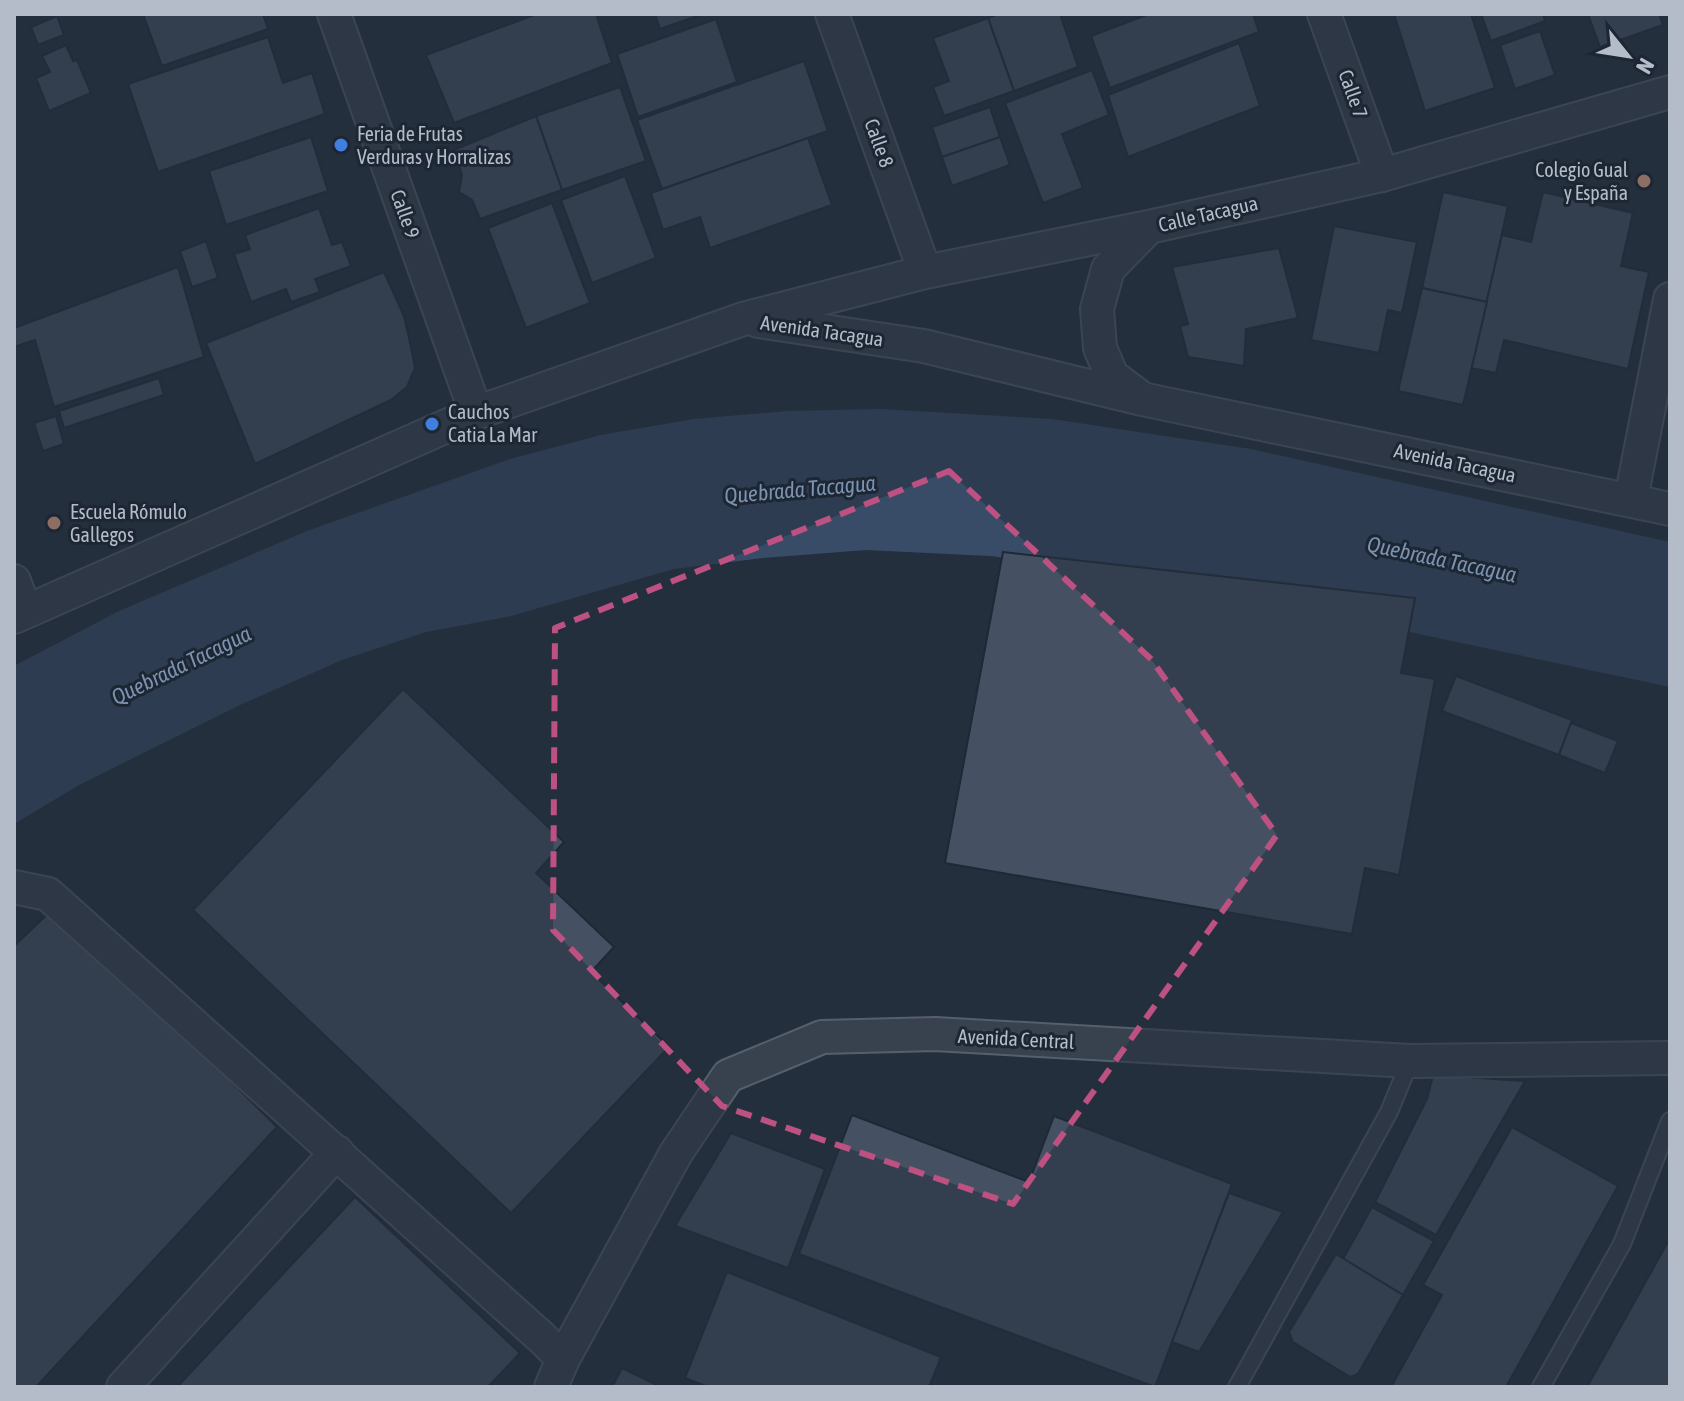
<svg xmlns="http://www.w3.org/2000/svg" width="1684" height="1401" font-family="'Asap Condensed',sans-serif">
	<rect width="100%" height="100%" fill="#242f3e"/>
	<!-- water -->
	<path fill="#394c67" d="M880 409 1052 419 1251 449 1670 542V687L1362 622 1215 584 990 556 866 550 763 558 674 569 511 616 426 632 342 660 240 705 79 785 14 824V666L119 611 307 531 510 459 601 435 694 419 788 411Z"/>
	<!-- building -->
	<g fill="#455162" stroke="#1f2835" stroke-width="2">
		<path d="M143 14H263L268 29 162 66Z"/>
		<path d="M537 14H596L612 63 454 123 426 55Z"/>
		<path d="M655 14H703L660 29Z"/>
		<path d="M998 14H1060L1078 67 1014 91 988 18Z"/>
		<path d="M1149 14H1253L1259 32 1110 88 1091 36Z"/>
		<path d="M1394 14H1471L1495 88 1425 111Z"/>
		<path d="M1481 14H1543L1545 21 1491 41Z"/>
		<path d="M1588 14H1659L1663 25 1600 47Z"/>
		<path d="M57 16 64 35 38 45 31 27Z"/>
		<path d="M988 18 1014 91 944 116 933 87 949 81 933 38Z"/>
		<path d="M716 19 737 82 638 117 617 54Z"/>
		<path d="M1540 31 1555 75 1515 89 1500 45Z"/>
		<path d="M268 37 283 83 312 73 325 114 158 172 128 84Z"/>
		<path d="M1239 43 1260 106 1128 157 1108 95Z"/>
		<path d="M66 45 73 61 77 60 91 93 49 111 36 78 50 72 42 56Z"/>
		<path d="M804 61 828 131 662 189 637 120Z"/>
		<path d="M1092 70 1109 115 1062 134 1083 188 1043 203 1005 103Z"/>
		<path d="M620 87 646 161 562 190 536 116Z"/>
		<path d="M990 107 1000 137 942 157 932 127Z"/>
		<path d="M536 116 562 190 480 219 472 200 459 192 462 175 454 150Z"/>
		<path d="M311 137 328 191 226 225 209 171Z"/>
		<path d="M1000 137 1010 165 952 186 942 157Z"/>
		<path d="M808 138 832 205 710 248 700 217 663 230 651 193Z"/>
		<path d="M625 176 656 258 592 283 561 200Z"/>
		<path d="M1443 192 1508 206 1487 302 1422 288Z"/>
		<path d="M1543 192 1633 213 1621 266 1649 272 1628 369 1504 340 1496 373 1471 368 1502 235 1531 242Z"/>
		<path d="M552 203 590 303 526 328 488 228Z"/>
		<path d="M319 208 332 245 342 242 351 266 315 279 320 292 291 302 286 289 251 302 234 254 250 249 245 235Z"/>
		<path d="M1334 226 1417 242 1402 313 1388 310 1379 353 1311 340Z"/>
		<path d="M206 241 218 278 192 287 180 251Z"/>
		<path d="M1279 248 1298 318 1246 329 1244 366 1188 357 1180 326 1188 324 1172 267Z"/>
		<path d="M178 267 204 357 54 407 35 340 14 347V328Z"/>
		<path d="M384 272 404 316 411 347 415 368 407 387 391 400 255 464 206 343Z"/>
		<path d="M1422 288 1487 302 1463 405 1398 391Z"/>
		<path d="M159 378 164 395 64 428 59 411Z"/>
		<path d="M56 416 64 444 43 451 34 423Z"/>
		<path d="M1003 552 1415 598 1401 673 1435 679 1399 875 1365 868 1352 934 945 863Z"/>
		<path d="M1456 676 1572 720 1559 755 1442 711Z"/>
		<path d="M403 689 564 842 536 873 614 947 591 972 669 1047 511 1213 193 910Z"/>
		<path d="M1571 723 1618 741 1605 773 1559 755Z"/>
		<path d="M55 907 277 1127 36 1387H14V946Z"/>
		<path d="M1433 1075 1525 1081 1436 1235 1375 1202 1427 1099Z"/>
		<path d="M852 1115 1029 1182 1054 1116 1232 1184 1155 1387 799 1254Z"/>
		<path d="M1512 1127 1618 1186 1506 1387H1391L1442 1295 1423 1285Z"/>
		<path d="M731 1133 825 1169 788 1268 675 1226Z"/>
		<path d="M1229 1193 1283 1212 1199 1352 1172 1342Z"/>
		<path d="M355 1197 520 1353 488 1387H177Z"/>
		<path d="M1372 1207 1434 1241 1403 1295 1343 1259Z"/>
		<path d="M1669 1240 1670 1387H1587Z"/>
		<path d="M1336 1254 1403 1295 1358 1374 1350 1377 1293 1342 1289 1332Z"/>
		<path d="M727 1272 941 1357 929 1387H708L685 1378Z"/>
		<path d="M622 1368 661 1387H612Z"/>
	</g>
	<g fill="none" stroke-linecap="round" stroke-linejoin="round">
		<!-- service casing -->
		<g stroke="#565f6c" stroke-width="20">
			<g id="service">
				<path d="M1237 1387 1389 1112 1410 1061"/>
				<path d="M1541 1387 1622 1244 1670 1121"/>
			</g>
		</g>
		<!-- minor casing -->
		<g stroke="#565f6c" stroke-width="36">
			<g id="minor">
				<path d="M334 14 476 413"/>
				<path d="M832 14 925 272"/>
				<path d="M1324 14 1382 175"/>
				<path d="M758 321 924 346 1142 399 1670 509"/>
				<path d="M1140 397 1112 376 1100 348 1097 309 1108 269 1149 227"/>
				<path d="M1631 499 1670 299"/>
				<path d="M14 581 25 611"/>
				<path d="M14 617 476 413 743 319 925 272 1149 227 1382 175 1670 92"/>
				<path d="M14 887 48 894 542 1338 563 1359"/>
				<path d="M123 1387 337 1152"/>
				<path d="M551 1387 563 1359 676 1153 728 1076 822 1037 935 1034 1410 1061 1670 1058"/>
			</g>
		</g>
		<!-- service -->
		<use href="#service" stroke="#38414e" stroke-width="16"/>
		<!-- minor -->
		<use href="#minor" stroke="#38414e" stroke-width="32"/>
	</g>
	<!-- marked area -->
	<path d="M0 0H1684V1401H0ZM949 471 1151 659 1277 835 1013 1204 722 1106 553 930 555 628Z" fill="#242f3e" fill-opacity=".55" fill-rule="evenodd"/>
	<path fill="none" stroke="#bd5182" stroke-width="6" stroke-dasharray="16 10" stroke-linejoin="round" d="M949 471 1151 659 1277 835 1013 1204 722 1106 553 930 555 628Z"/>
	<!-- markers -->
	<g fill="#3f7fe0" stroke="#1d2633" stroke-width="3">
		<circle cx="341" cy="145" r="8"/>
		<circle cx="432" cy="424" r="8"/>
	</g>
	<g fill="#8d6e63" stroke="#1d2633" stroke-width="3">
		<circle cx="1644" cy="181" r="8"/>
		<circle cx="54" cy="523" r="8"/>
	</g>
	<g text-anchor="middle" stroke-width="6" stroke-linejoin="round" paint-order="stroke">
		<!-- street labels -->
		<g font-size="20" fill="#b4bcc9" stroke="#1d2633">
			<text transform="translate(1353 94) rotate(70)" y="7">Calle 7</text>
			<text transform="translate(879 143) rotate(70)" y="7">Calle 8</text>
			<text transform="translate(405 214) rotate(70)" y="7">Calle 9</text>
			<text transform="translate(1208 214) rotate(-13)" y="7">Calle Tacagua</text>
			<text transform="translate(822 331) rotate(8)" y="7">Avenida Tacagua</text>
			<text transform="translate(1455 463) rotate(12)" y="7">Avenida Tacagua</text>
			<text transform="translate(1016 1039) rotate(3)" y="7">Avenida Central</text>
		</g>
		<!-- poi labels -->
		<g font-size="20" fill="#b4bcc9" stroke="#1d2633" text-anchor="start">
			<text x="357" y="141">Feria de Frutas<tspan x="357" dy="23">Verduras y Horralizas</tspan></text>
			<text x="1628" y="177" text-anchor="end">Colegio Gual<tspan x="1628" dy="23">y España</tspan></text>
			<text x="448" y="419">Cauchos<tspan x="448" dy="23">Catia La Mar</tspan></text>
			<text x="70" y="519">Escuela Rómulo<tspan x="70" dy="23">Gallegos</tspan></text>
		</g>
		<!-- water labels -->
		<g font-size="22" font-style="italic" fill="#7c92b1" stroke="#1d2633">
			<text transform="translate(800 489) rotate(-5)" y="8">Quebrada Tacagua</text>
			<text transform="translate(1442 559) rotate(12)" y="8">Quebrada Tacagua</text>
			<text transform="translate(181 665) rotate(-26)" y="8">Quebrada Tacagua</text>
		</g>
	</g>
	<!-- border -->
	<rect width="1684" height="1401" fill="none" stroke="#b4bcc9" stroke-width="32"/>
	<!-- north arrow -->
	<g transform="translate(1628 56) rotate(120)" stroke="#1d2633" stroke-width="6" paint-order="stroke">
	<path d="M0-6L14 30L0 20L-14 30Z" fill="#b4bcc9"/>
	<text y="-12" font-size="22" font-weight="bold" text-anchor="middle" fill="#b4bcc9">N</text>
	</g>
</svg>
